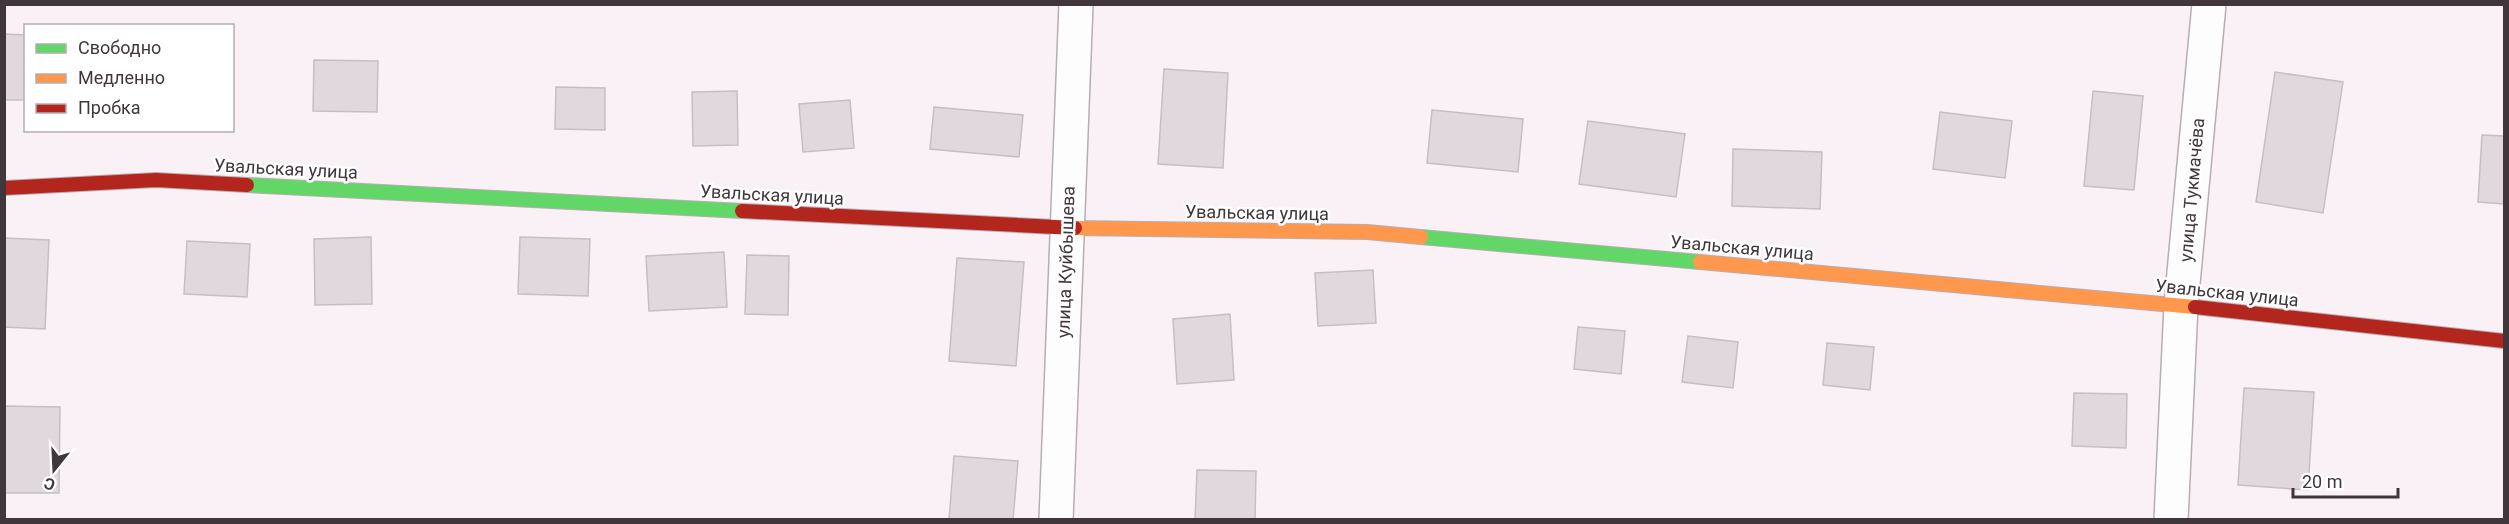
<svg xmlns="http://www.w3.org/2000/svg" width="2509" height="524" font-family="Roboto,sans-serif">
	<rect width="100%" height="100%" fill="#faf1f6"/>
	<!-- building -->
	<g fill="#e1d8dd" stroke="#c7bec3" stroke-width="1.5">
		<path d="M4 34 26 35V100H4Z"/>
		<path d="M314 60 378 61 377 112 313 111Z"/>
		<path d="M1164 69 1228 73 1223 168 1158 164Z"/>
		<path d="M2275 72 2343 82 2323 213 2256 202Z"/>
		<path d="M556 87 605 88V130L555 129Z"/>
		<path d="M737 91 738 145 693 146 692 92Z"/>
		<path d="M2093 91 2143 96 2134 190 2084 186Z"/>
		<path d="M850 100 854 148 803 152 799 104Z"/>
		<path d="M934 107 1023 115 1019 157 930 149Z"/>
		<path d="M1432 110 1523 119 1518 172 1427 163Z"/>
		<path d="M1940 112 2012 121 2005 178 1933 169Z"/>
		<path d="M1588 121 1685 134 1676 197 1579 184Z"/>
		<path d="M2482 135 2504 136V204L2478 202Z"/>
		<path d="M1733 149 1822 152 1820 209 1732 206Z"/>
		<path d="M371 237 372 304 315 305 314 239Z"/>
		<path d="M520 237 590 239 588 296 518 294Z"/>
		<path d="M4 238 49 240 45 329 4 327Z"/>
		<path d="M187 241 250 244 247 297 184 294Z"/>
		<path d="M724 252 727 307 649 311 646 256Z"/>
		<path d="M747 255 789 256 788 315 745 314Z"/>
		<path d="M957 258 1024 262 1016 366 949 361Z"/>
		<path d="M1373 270 1376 323 1318 326 1315 273Z"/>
		<path d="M1230 314 1234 380 1177 384 1173 319Z"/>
		<path d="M1578 327 1625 331 1621 374 1574 369Z"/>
		<path d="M1688 336 1738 342 1733 388 1682 382Z"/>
		<path d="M1827 343 1874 347 1870 390 1823 385Z"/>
		<path d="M2244 388 2314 392 2308 490 2238 485Z"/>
		<path d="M2074 393 2127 394 2126 448 2072 446Z"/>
		<path d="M4 406 60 407 59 493H4Z"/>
		<path d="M954 456 1018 461 1013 520H949Z"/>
		<path d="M1197 470 1256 471 1255 520H1195Z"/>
	</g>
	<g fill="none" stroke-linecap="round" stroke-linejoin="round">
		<!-- street casing -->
		<g stroke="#b6aeb3" stroke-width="36">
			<g id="street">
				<path d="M1056 520 1076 4"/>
				<path d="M2171 520 2181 305 2209 4"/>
			</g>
		</g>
		<!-- fast casing -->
		<g stroke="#b6aeb3" stroke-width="16">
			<g id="fast">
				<path d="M247 185 742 211"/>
				<path d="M1421 237 1700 262"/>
			</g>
		</g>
		<!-- slow casing -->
		<g stroke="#b6aeb3" stroke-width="16">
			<g id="slow">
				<path d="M1075 228 1367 232 1421 237"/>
				<path d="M1700 262 2195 307"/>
			</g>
		</g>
		<!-- jam casing -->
		<g stroke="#b6aeb3" stroke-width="16">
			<g id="jam">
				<path d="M4 188 156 180 247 185"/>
				<path d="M742 211 1075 228"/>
				<path d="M2195 307 2504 341"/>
			</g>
		</g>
		<!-- street -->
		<use href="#street" stroke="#fefdfe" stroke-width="33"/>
		<!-- fast -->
		<use href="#fast" stroke="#63d668" stroke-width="14"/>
		<!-- slow -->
		<use href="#slow" stroke="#ff974d" stroke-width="14"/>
		<!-- jam -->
		<use href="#jam" stroke="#b3261e" stroke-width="14"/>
	</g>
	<g text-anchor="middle" stroke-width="5" stroke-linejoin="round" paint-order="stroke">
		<!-- street labels -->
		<g font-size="18" fill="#41363c" stroke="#fff">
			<text transform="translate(286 169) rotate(3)" y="6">Увальская улица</text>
			<text transform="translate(2192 190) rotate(-85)" y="6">улица Тукмачёва</text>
			<text transform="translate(772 195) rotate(3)" y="6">Увальская улица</text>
			<text transform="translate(1257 213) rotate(1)" y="6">Увальская улица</text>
			<text transform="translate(1742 248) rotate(5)" y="6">Увальская улица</text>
			<text transform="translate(1066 262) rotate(-88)" y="6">улица Куйбышева</text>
			<text transform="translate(2227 293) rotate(6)" y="6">Увальская улица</text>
		</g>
	</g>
	<!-- border -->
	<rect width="2509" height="524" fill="none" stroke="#41363c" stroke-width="12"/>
	<!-- legend -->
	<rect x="24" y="24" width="210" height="108" fill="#ffffff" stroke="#b3afb1" stroke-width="1.5"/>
	<rect x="36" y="44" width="30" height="9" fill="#63d668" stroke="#b3afb1" stroke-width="1.5"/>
	<text x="78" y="54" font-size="18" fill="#41363c">Свободно</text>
	<rect x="36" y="74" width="30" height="9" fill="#ff974d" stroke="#b3afb1" stroke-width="1.5"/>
	<text x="78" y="84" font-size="18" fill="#41363c">Медленно</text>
	<rect x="36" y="104" width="30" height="9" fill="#b3261e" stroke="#b3afb1" stroke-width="1.5"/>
	<text x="78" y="114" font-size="18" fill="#41363c">Пробка</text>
	<!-- north arrow -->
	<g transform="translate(54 470) rotate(198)" stroke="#ffffff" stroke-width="4.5" paint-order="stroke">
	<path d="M0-4.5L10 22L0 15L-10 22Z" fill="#41363c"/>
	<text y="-9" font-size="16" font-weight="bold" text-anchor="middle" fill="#41363c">С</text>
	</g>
	<!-- scale -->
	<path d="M2293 488v9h105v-9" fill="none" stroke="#41363c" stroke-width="3"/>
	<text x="2302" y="488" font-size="18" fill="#41363c" stroke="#ffffff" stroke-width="4.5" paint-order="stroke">20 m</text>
</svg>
